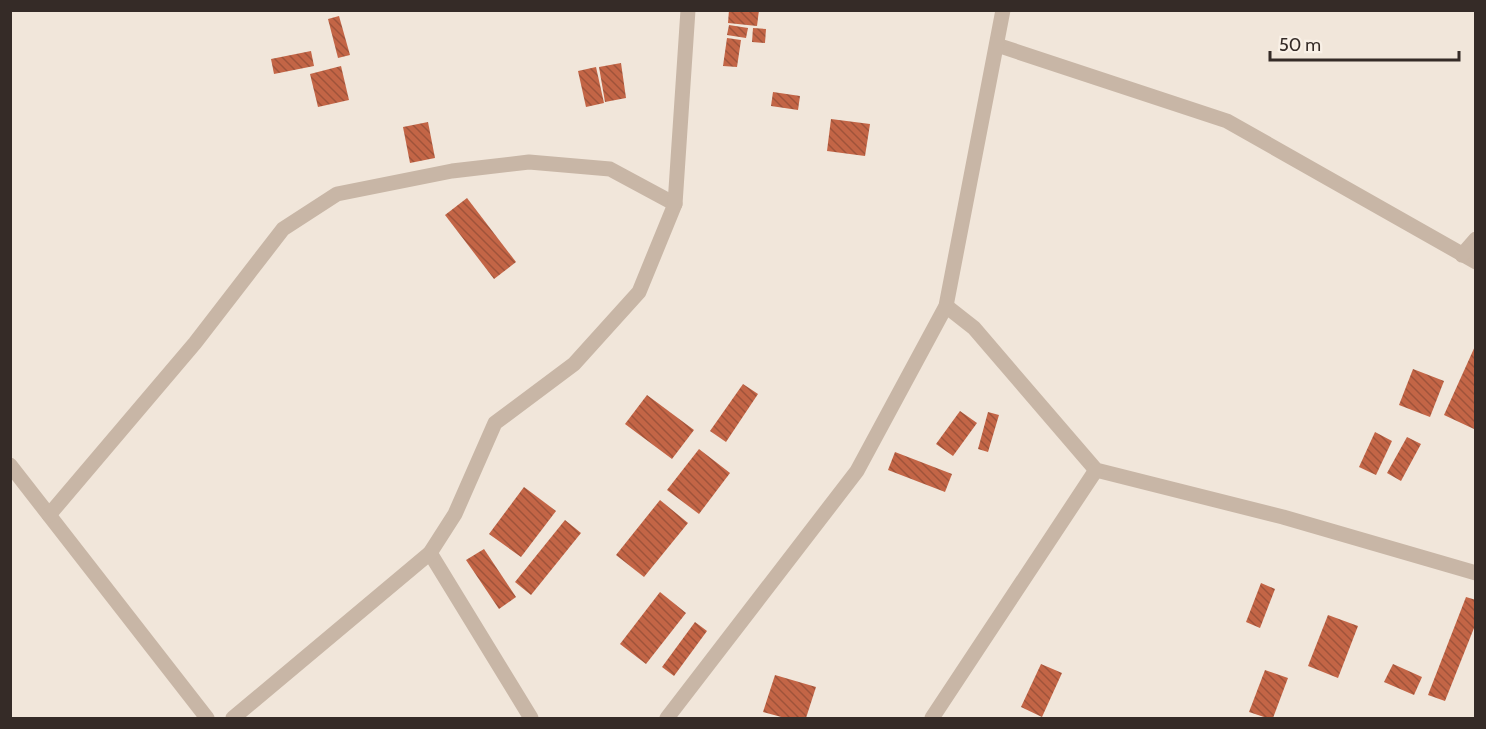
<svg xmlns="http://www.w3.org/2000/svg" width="1486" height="729" font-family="Cabin,sans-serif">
	<defs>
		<pattern id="building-back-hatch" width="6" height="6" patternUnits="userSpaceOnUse" patternTransform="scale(1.5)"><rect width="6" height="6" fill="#c36546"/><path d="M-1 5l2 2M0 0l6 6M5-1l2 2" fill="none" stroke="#9f533a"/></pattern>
	</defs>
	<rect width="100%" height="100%" fill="#f1e6da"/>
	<!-- building -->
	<g fill="url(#building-back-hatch)">
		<path d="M729 10H759L757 26 728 23Z"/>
		<path d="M339 16 350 55 338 58 328 19Z"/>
		<path d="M729 25 748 28 746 38 727 35Z"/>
		<path d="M753 28 766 29 765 43 752 42Z"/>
		<path d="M727 38 741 40 737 67 723 66Z"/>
		<path d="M311 51 314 66 274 74 271 59Z"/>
		<path d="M621 63 626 98 605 102 599 67Z"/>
		<path d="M341 66 349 100 318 107 310 74Z"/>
		<path d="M596 67 604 103 586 107 578 71Z"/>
		<path d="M773 92 800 96 798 110 771 106Z"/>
		<path d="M831 119 870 124 865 156 827 151Z"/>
		<path d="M428 122 435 158 410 163 403 127Z"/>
		<path d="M467 198 516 262 494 279 445 215Z"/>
		<path d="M1476 344V426L1474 429 1444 415Z"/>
		<path d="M1413 369 1444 381 1430 417 1399 405Z"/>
		<path d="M743 384 758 394 726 442 710 431Z"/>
		<path d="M647 395 694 430 672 459 625 424Z"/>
		<path d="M960 411 977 423 953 456 936 444Z"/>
		<path d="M988 412 999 415 988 452 978 449Z"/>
		<path d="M1375 432 1392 441 1376 475 1359 467Z"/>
		<path d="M1407 437 1421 444 1401 481 1387 473Z"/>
		<path d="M699 449 730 473 699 514 667 490Z"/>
		<path d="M895 452 952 474 945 492 888 470Z"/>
		<path d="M524 487 556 511 521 557 489 534Z"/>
		<path d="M660 500 688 523 644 577 616 555Z"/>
		<path d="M565 520 581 533 531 595 515 582Z"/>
		<path d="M484 549 516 597 499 609 466 560Z"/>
		<path d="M1261 583 1275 589 1260 628 1246 622Z"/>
		<path d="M660 592 686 613 646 664 620 644Z"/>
		<path d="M1466 597 1476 600V623L1445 701 1428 695Z"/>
		<path d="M1328 615 1358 626 1338 678 1308 666Z"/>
		<path d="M695 622 707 631 674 676 662 667Z"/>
		<path d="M1041 664 1062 673 1042 717 1021 707Z"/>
		<path d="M1393 664 1422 677 1414 695 1384 682Z"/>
		<path d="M1265 670 1288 678 1273 718H1267L1249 712Z"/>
		<path d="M775 675 816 687 806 718H785L763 712Z"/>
	</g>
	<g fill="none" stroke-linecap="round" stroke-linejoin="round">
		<!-- minor -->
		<g stroke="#c8b6a6" stroke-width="15">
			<path d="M997 45 1227 121 1476 262"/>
			<path d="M1462 255 1476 239"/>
			<path d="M946 306 974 328 1096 470 1283 517 1476 573"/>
			<path d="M10 465 207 718"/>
			<path d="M49 515 195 343 283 229 337 194 452 171 529 162 610 169 675 204"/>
			<path d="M430 553 531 718"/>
			<path d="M233 718 430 553 455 514 495 423 574 364 639 292 675 204 688 10"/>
			<path d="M667 718 857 471 946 306 1003 10"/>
			<path d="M932 718 1096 470"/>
		</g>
	</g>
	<!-- border -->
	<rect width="1486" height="729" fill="none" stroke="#352b27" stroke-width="24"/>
	<!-- scale -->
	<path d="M1270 51v9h189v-9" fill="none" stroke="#352b27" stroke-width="3"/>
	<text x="1279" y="51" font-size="18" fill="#352b27" stroke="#f9f0e6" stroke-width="4.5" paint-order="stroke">50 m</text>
</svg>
